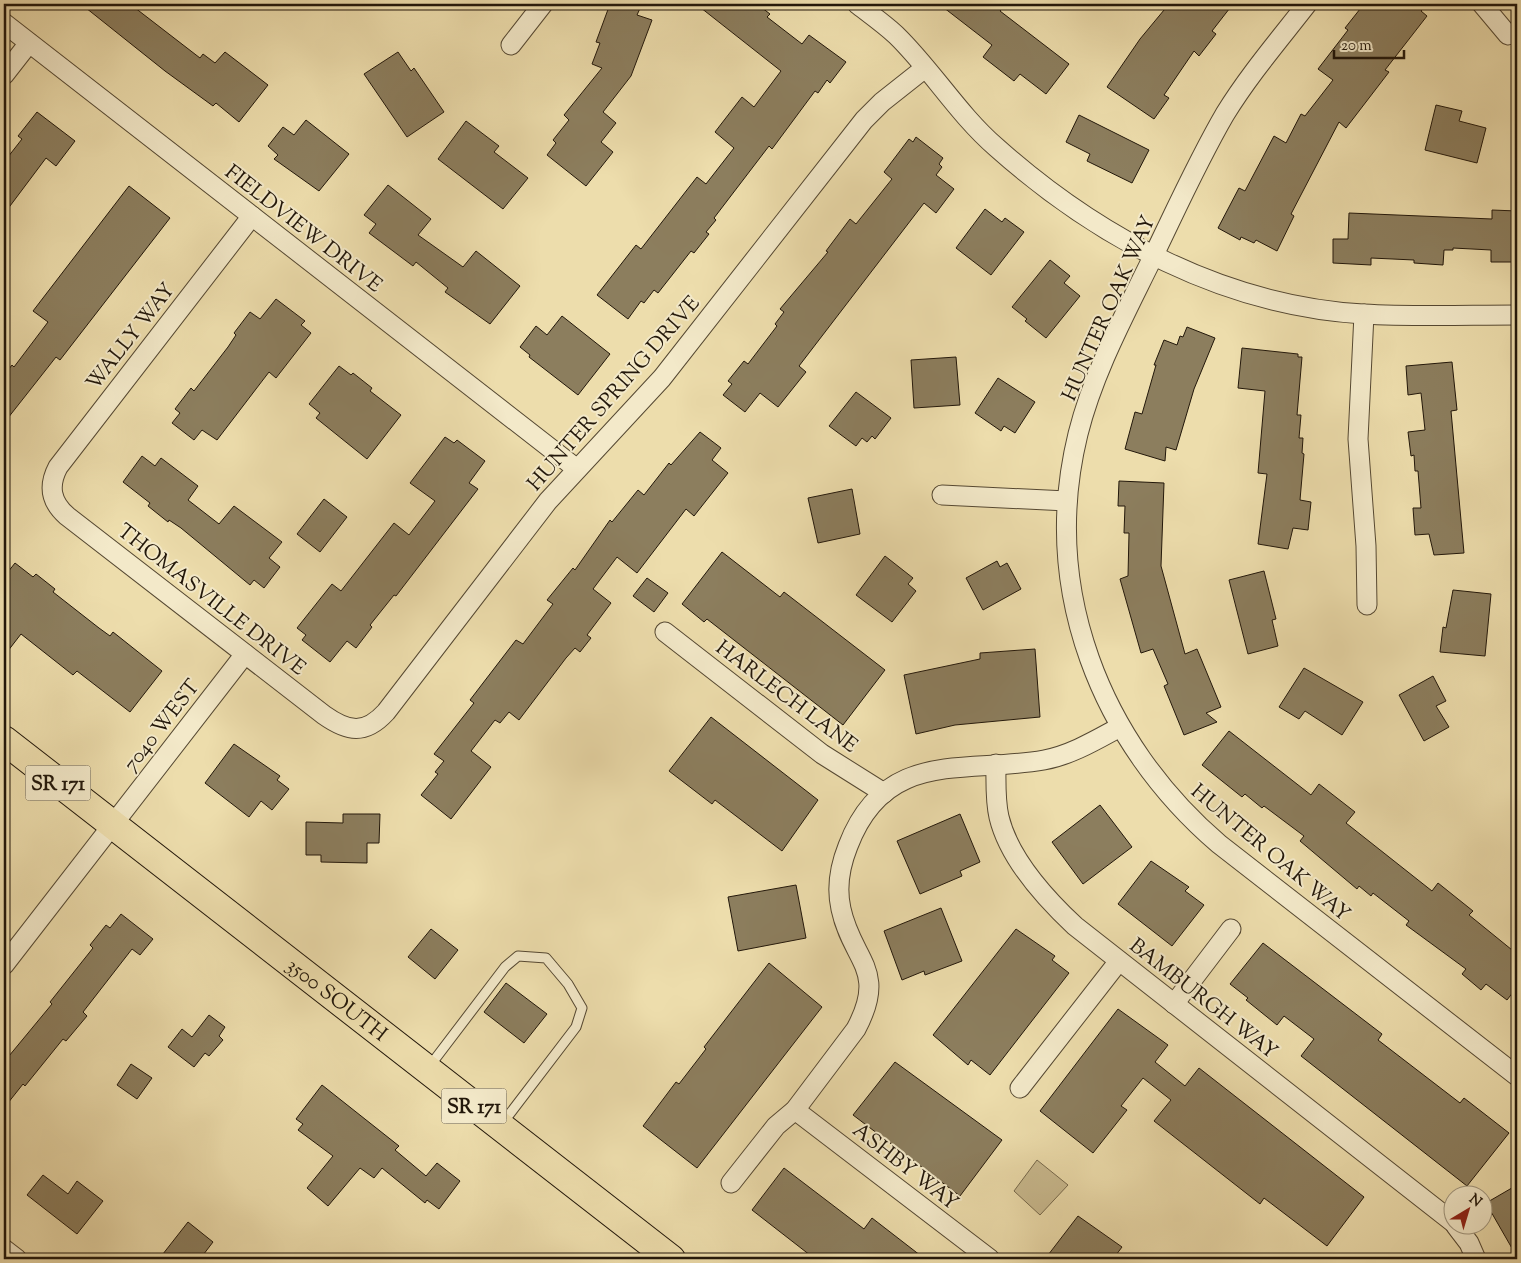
<svg xmlns="http://www.w3.org/2000/svg" width="1521" height="1263" font-family="'Sorts Mill Goudy',serif">
	<rect width="100%" height="100%" fill="#edddac"/>
	<filter id="stains"><feTurbulence type="fractalNoise" baseFrequency=".004" numOctaves="4"/><feColorMatrix values="0 0 0 0 .2 0 0 0 0 .09 0 0 0 0 .02 0 0 0 .5 -.17"/></filter>
	<radialGradient id="worn" r=".72"><stop offset=".6" stop-color="#630" stop-opacity="0"/><stop offset="1" stop-color="#630" stop-opacity=".3"/></radialGradient>
	<!-- green -->
	<path fill="#cabb90" stroke="#76694d" d="M1037 1160 1068 1185 1040 1215 1014 1191Z"/>
	<!-- building -->
	<g fill="#8c7e5e" stroke="#22170a">
		<path d="M81 4H130L200 58 203 54 215 63 225 52 268 85 239 122 216 103 213 106 165 71Z"/>
		<path d="M610 4H642L637 15 652 20 631 76 603 112 616 123 601 142 613 152 586 186 547 155 556 143 553 140 569 120 564 115 602 68 592 64 600 43 596 42Z"/>
		<path d="M696 4H757L770 14 767 17 802 44 809 35 846 62 830 83 827 80 818 93 815 91 772 149 769 146 714 218 716 220 706 232 709 234 694 253 691 251 658 293 654 290 644 303 641 301 628 319 597 295 636 245 641 249 697 177 706 184 734 148 715 132 742 97 754 107 781 71Z"/>
		<path d="M939 4H1006L1000 11 1069 64 1046 94 1020 74 1014 81 983 57 992 45Z"/>
		<path d="M1169 4H1233L1212 31 1216 34 1199 56 1194 51 1164 95 1169 98 1154 119 1107 87 1140 39Z"/>
		<path d="M1364 4H1427L1421 11 1427 16 1385 70 1389 72 1346 128 1339 122 1291 214 1294 216 1277 251 1256 240 1254 243 1241 237 1240 240 1218 228 1239 188 1245 191 1274 136 1286 143 1301 114 1305 116 1333 80 1318 69 1348 30 1345 28Z"/>
		<path d="M398 52 411 71 414 68 444 112 407 137 364 74Z"/>
		<path d="M1436 105 1462 111 1459 121 1486 128 1477 163 1425 150Z"/>
		<path d="M37 112 75 141 56 166 46 158 4 214V162L22 139 18 136Z"/>
		<path d="M1079 115 1149 150 1132 183 1087 161 1090 154 1066 142Z"/>
		<path d="M306 120 349 154 319 191 274 159 278 155 268 146 283 127 294 135Z"/>
		<path d="M466 121 499 146 494 152 528 178 503 209 438 159Z"/>
		<path d="M916 137 943 158 939 164 942 167 936 175 954 189 936 213 924 203 799 366 806 372 778 407 760 393 745 412 723 395 732 384 728 381 744 361 748 364 777 326 775 324 784 312 780 309 828 252 826 251 850 219 856 224 892 179 884 172 909 139 913 142Z"/>
		<path d="M388 185 431 219 418 235 463 267 476 251 520 286 490 324 445 292 448 288 416 262 413 266 369 233 376 224 364 215Z"/>
		<path d="M129 186 170 218 60 360 56 357 4 423V375L12 365 14 367 48 322 33 311Z"/>
		<path d="M985 209 1002 222 1005 218 1024 232 991 275 956 248Z"/>
		<path d="M1492 210 1517 211 1516 262H1491V250L1453 248V250H1444L1443 265 1414 263V260L1371 258V265L1333 263V239H1348L1349 213 1492 219Z"/>
		<path d="M1050 260 1070 276 1064 283 1080 296 1046 338 1025 321 1027 319 1012 307Z"/>
		<path d="M276 299 305 321 301 325 311 333 276 378 269 372 217 440 202 430 194 440 172 423 180 413 175 409 191 388 194 391 228 347 236 335 234 333 250 312 260 319Z"/>
		<path d="M562 316 610 354 578 395 529 357 530 355 520 347 536 326 547 335Z"/>
		<path d="M1187 327 1215 338 1194 389 1176 450 1166 447 1165 461 1125 449 1135 412 1142 414 1156 365H1154L1164 340 1177 345 1180 336 1183 337Z"/>
		<path d="M1242 348 1298 354V357H1302L1297 415H1301L1299 438H1303L1302 453 1304 454 1300 500 1311 502 1308 530 1293 528 1288 549 1258 544 1267 474 1258 473 1265 391 1238 388Z"/>
		<path d="M956 357 960 405 914 408 911 360Z"/>
		<path d="M1452 362 1457 410 1451 411 1464 553 1434 555 1429 534 1415 535 1413 508H1421L1418 471H1415L1414 455 1411 456 1408 432 1425 430 1421 393 1408 395 1406 366Z"/>
		<path d="M339 366 351 375 353 373 372 388 370 391 401 415 367 459 316 418 320 413 309 404Z"/>
		<path d="M998 378 1035 402 1015 433 1004 426 1001 431 975 413Z"/>
		<path d="M856 392 891 418 875 439 872 436 867 442 862 438 856 446 829 426Z"/>
		<path d="M700 432 721 448 712 460 728 473 694 516 686 509 637 573 617 557 593 589 611 603 587 635 591 638 580 652 575 648 566 658 519 720 509 712 500 723 495 720 471 751 491 767 451 819 421 795 438 774 435 772 444 761 434 754 474 703 470 700 516 640 523 644 553 604 547 600 573 568 575 570 610 520 612 522 638 490 644 495 669 463 671 465Z"/>
		<path d="M445 437 454 443 457 440 485 461 469 483 478 489 396 596 394 595 370 625 372 627 356 648 347 641 330 662 302 640 306 635 297 628 332 584 341 591 394 523 409 535 435 501 410 483Z"/>
		<path d="M142 456 155 466 161 458 198 486 188 500 219 524 234 506 282 542 269 558 280 567 264 588 254 580 250 585 181 528 169 520 168 522 148 506 150 503 123 482Z"/>
		<path d="M1119 481 1164 483 1161 566 1185 654 1197 649 1221 707 1206 713 1217 722 1184 735 1164 686 1168 684 1153 649 1141 653 1120 579 1128 576 1129 533H1124L1125 506H1118Z"/>
		<path d="M852 489 860 534 818 543 808 498Z"/>
		<path d="M324 499 347 517 320 552 297 534Z"/>
		<path d="M722 552 780 597 784 592 885 670 843 725 707 619 704 622 682 604Z"/>
		<path d="M885 556 913 578 908 584 916 591 892 622 856 595Z"/>
		<path d="M997 561 1000 567 1007 563 1021 589 983 610 966 578Z"/>
		<path d="M15 563 33 577 36 574 55 589 53 592 99 628 110 636 113 632 162 671 130 712 77 671 73 675 21 634 4 656V577Z"/>
		<path d="M1264 571 1276 619 1272 620 1278 646 1248 654 1229 580Z"/>
		<path d="M647 578 668 593 654 612 633 596Z"/>
		<path d="M1453 590 1491 594 1485 656 1440 652 1443 627 1446 628Z"/>
		<path d="M1035 649 1040 717 955 725 916 734 904 675 980 659V653Z"/>
		<path d="M1304 668 1363 702 1342 735 1305 711 1299 719 1279 707Z"/>
		<path d="M1433 676 1446 701 1436 706 1449 727 1424 741 1399 695Z"/>
		<path d="M711 717 818 800 782 851 715 800 712 804 669 771Z"/>
		<path d="M1229 731 1311 795 1319 784 1355 812 1346 823 1432 891 1438 883 1473 911 1469 915 1517 954V987L1507 1000 1486 984 1481 990 1462 974 1466 969 1406 925 1409 921 1373 893 1371 896 1359 886 1357 889 1300 841 1304 836 1264 806 1262 808 1245 794 1242 797 1202 765Z"/>
		<path d="M234 744 280 776 277 780 289 789 272 810 261 801 249 817 205 783Z"/>
		<path d="M1100 805 1132 847 1083 884 1052 842Z"/>
		<path d="M343 814H380L379 843H367V863L321 862V855H306V822L343 823Z"/>
		<path d="M960 814 980 862 960 871 962 876 920 894 897 841Z"/>
		<path d="M1151 861 1189 887 1185 891 1204 905 1172 946 1118 904Z"/>
		<path d="M796 885 806 938 738 951 728 897Z"/>
		<path d="M941 908 962 961 925 975 924 971 902 980 884 931Z"/>
		<path d="M121 914 153 939 140 955 132 949 83 1012 87 1016 66 1041 63 1039 25 1086 23 1084 4 1108V1062L52 1004 50 1002 93 948 90 945 106 925 110 928Z"/>
		<path d="M431 929 458 950 435 979 408 957Z"/>
		<path d="M1016 929 1055 956 1052 960 1069 973 990 1075 971 1060 968 1065 933 1035Z"/>
		<path d="M1263 943 1382 1034 1378 1040 1460 1103 1464 1098 1509 1133 1467 1186 1301 1056 1314 1039 1284 1016 1277 1025 1246 1000 1248 998 1230 984Z"/>
		<path d="M769 963 822 1007 697 1168 643 1126 676 1082 679 1084 706 1049 704 1047Z"/>
		<path d="M506 983 547 1014 524 1043 484 1012Z"/>
		<path d="M1118 1009 1168 1045 1155 1062 1185 1086 1199 1068 1364 1197 1327 1246 1264 1198 1260 1204 1154 1121 1171 1100 1143 1078 1121 1106 1127 1110 1093 1153 1040 1111Z"/>
		<path d="M209 1015 225 1027 219 1036 223 1040 209 1056 205 1053 194 1067 168 1047 182 1029 192 1037Z"/>
		<path d="M895 1062 1002 1140 960 1196 853 1115Z"/>
		<path d="M131 1064 152 1078 137 1099 117 1085Z"/>
		<path d="M322 1085 399 1146 395 1150 426 1176 437 1163 460 1181 439 1209 427 1200 425 1203 382 1168 374 1178 360 1168 328 1206 307 1188 333 1156 298 1130 303 1124 296 1119Z"/>
		<path d="M784 1168 864 1229 872 1218 925 1259H815L752 1210Z"/>
		<path d="M43 1175 68 1194 77 1181 103 1201 77 1234 27 1195Z"/>
		<path d="M1517 1185V1257L1486 1203Z"/>
		<path d="M1078 1216 1122 1247 1113 1259H1045Z"/>
		<path d="M188 1222 213 1242 200 1259H159Z"/>
	</g>
	<g fill="none" stroke-linecap="round" stroke-linejoin="round">
		<!-- lane casing -->
		<g stroke="#554832" stroke-width="11">
			<path id="lane" d="M429 1067 505 967 518 956 546 958 568 984 582 1008 576 1027 502 1124"/>
		</g>
		<!-- street casing -->
		<g stroke="#554832" stroke-width="21">
			<g id="street">
				<path d="M857 4C870 14 884 24 896 35 932 70 958 114 996 147 1098 238 1225 306 1363 314 1414 317 1466 315 1517 315"/>
				<path d="M1307 4C1279 40 1249 75 1225 114 1197 162 1174 214 1150 263 1123 318 1093 374 1078 434 1040 589 1100 742 1219 844L1517 1076"/>
				<path d="M1482 4 1508 35"/>
				<path d="M4 23 577 469"/>
				<path d="M511 45 543 4"/>
				<path d="M4 75 29 43"/>
				<path d="M252 216 58 467C48 486 51 502 67 516L324 715C348 732 365 735 386 712L548 501 662 378 864 120 882 102 925 68"/>
				<path d="M1364 314 1358 439 1366 546 1367 605"/>
				<path d="M942 495 1067 501"/>
				<path d="M665 632 822 754 884 793"/>
				<path d="M996 764C996 781 995 800 999 817 1009 859 1045 898 1075 926L1454 1223"/>
				<path d="M4 965 245 654"/>
				<path d="M1174 1004 1231 929"/>
				<path d="M1020 1088 1119 961"/>
				<path d="M795 1110 990 1259"/>
				<path d="M731 1183 776 1126 795 1110 856 1029C888 969 852 961 841 909 836 887 840 866 848 846 885 748 965 774 1044 760 1071 755 1096 740 1120 727"/>
				<path d="M1456 1226 1469 1243 1476 1259"/>
				<path d="M4 1249 17 1259"/>
			</g>
		</g>
		<!-- primary casing -->
		<g stroke="#22170a" stroke-width="30">
			<g id="primary">
				<path id="s1" d="M4 740 671 1259"/>
			</g>
		</g>
		<!-- lane -->
		<use href="#lane" stroke="#f3e9c9" stroke-width="9"/>
		<!-- street -->
		<use href="#street" stroke="#f3e9c9" stroke-width="19"/>
		<!-- primary -->
		<use href="#primary" stroke="#edddac" stroke-width="28"/>
	</g>
	<g text-anchor="middle" stroke-width="4" stroke-linejoin="round" paint-order="stroke">
		<!-- shield labels -->
		<g fill="#f3e9c9" stroke="#615643" stroke-width="1">
			<rect x="25.5" y="765.5" width="65" height="35" rx="4"/>
			<rect x="441.5" y="1088.5" width="65" height="35" rx="4"/>
		</g>
		<g font-size="20" font-weight="bold" fill="#22170a">
			<text x="58" y="790">SR 171</text>
			<text x="474" y="1113">SR 171</text>
		</g>
		<!-- street labels -->
		<g font-size="21" fill="#22170a" stroke="#f3e9c9">
			<text transform="translate(304 228) rotate(38)" y="7">FIELDVIEW DRIVE</text>
			<text transform="translate(1108 308) rotate(-66)" y="7">HUNTER OAK WAY</text>
			<text transform="translate(130 336) rotate(-52)" y="7">WALLY WAY</text>
			<text transform="translate(613 393) rotate(-49)" y="7">HUNTER SPRING DRIVE</text>
			<text transform="translate(212 599) rotate(38)" y="7">THOMASVILLE DRIVE</text>
			<text transform="translate(787 696) rotate(37)" y="7">HARLECH LANE</text>
			<text transform="translate(161 725) rotate(-52)" y="7">7040 WEST</text>
			<text transform="translate(1271 852) rotate(40)" y="7">HUNTER OAK WAY</text>
			<text transform="translate(1204 998) rotate(38)" y="7">BAMBURGH WAY</text>
			<text dy="7" stroke="none"><textPath href="#s1" startOffset="422">3500 SOUTH</textPath></text>
			<text transform="translate(906 1166) rotate(38)" y="7">ASHBY WAY</text>
		</g>
	</g>
	<!-- margin -->
	<rect width="1521" height="1263" fill="none" stroke="#edddac" stroke-width="20"/>
	<rect x="5" y="5" width="1511" height="1253" fill="none" stroke="#22170a" stroke-width="2.5"/>
	<rect x="10" y="10" width="1501" height="1243" fill="none" stroke="#22170a"/>
	<!-- north arrow -->
	<g transform="translate(1468 1210) rotate(38)"><circle r="24" fill="#f3e9c9" stroke="#9f957d"/>
	<path d="M0-4L9 19L0 12L-9 19Z" fill="#8f2418"/>
	<text y="-8" font-size="14" font-weight="bold" text-anchor="middle" fill="#22170a">N</text>
	</g>
	<!-- scale -->
	<path d="M1334 50v8h70v-8" fill="none" stroke="#22170a" stroke-width="2.5"/>
	<text x="1341" y="50" font-size="15" fill="#22170a" stroke="#f3e9c9" stroke-width="4" paint-order="stroke">20 m</text>
	<rect width="100%" height="100%" filter="url(#stains)"/>
	<rect width="100%" height="100%" fill="url(#worn)"/>
</svg>
